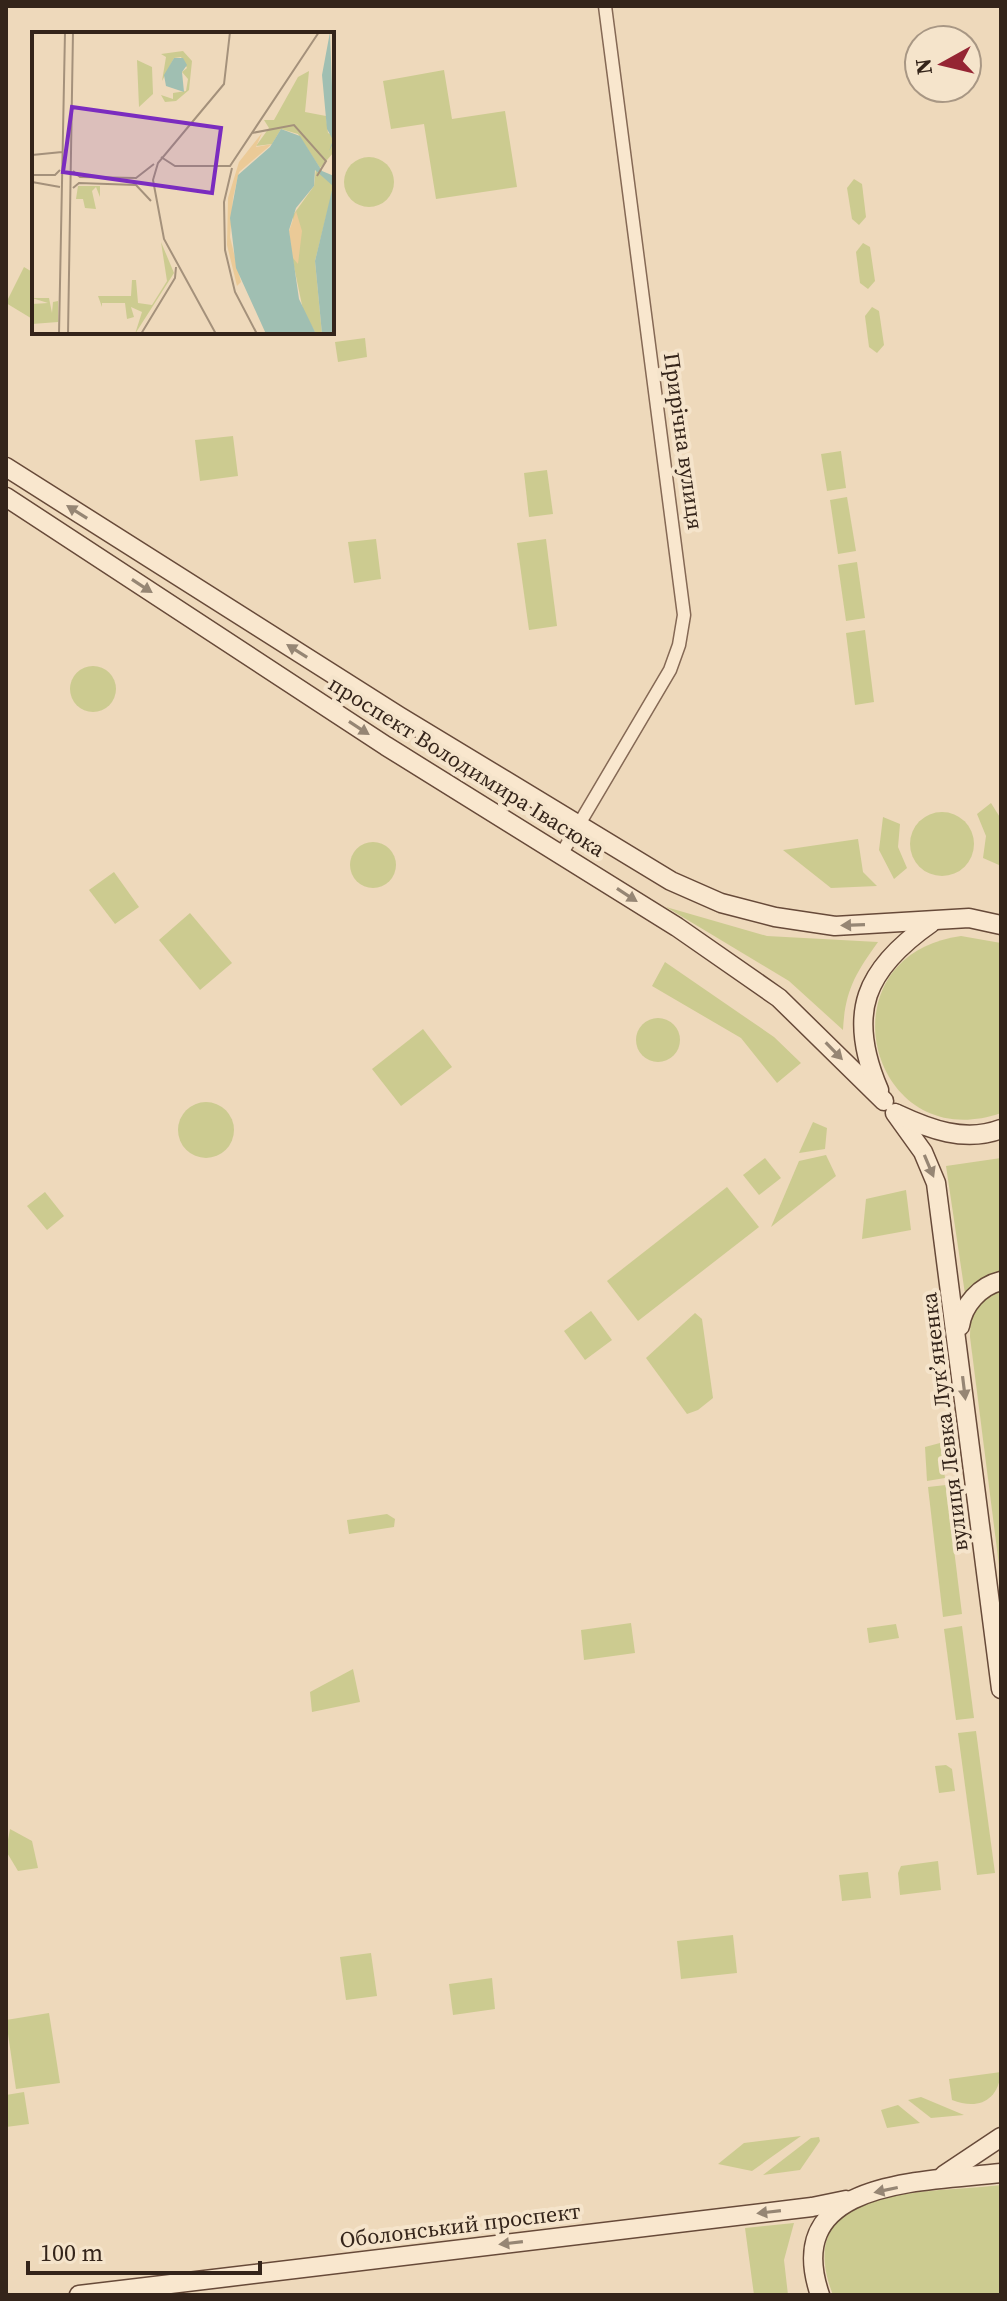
<svg xmlns="http://www.w3.org/2000/svg" width="1007" height="2301" font-family="'Source Serif 4',serif">
	<rect width="100%" height="100%" fill="#eed9bb"/>
	<!-- green -->
	<g fill="#cccb90">
		<path d="M444 70 452 119 505 111 517 187 436 199 424 124 391 129 383 81Z"/>
		<circle cx="369" cy="182" r="25"/>
		<path d="M854 179 862 184 866 217 859 225 852 219 847 188Z"/>
		<path d="M863 243 870 247 875 281 868 289 860 283 856 252Z"/>
		<path d="M24 267 34 273V320L6 303Z"/>
		<path d="M872 307 879 311 884 345 877 353 869 347 865 316Z"/>
		<path d="M365 338 367 357 338 362 335 342Z"/>
		<path d="M233 436 238 476 200 481 195 440Z"/>
		<path d="M841 451 846 488 827 491 821 454Z"/>
		<path d="M547 470 553 514 529 517 524 473Z"/>
		<path d="M847 497 856 551 838 554 830 500Z"/>
		<path d="M376 539 381 579 354 583 348 542Z"/>
		<path d="M546 539 557 626 529 630 517 543Z"/>
		<path d="M857 562 865 618 846 621 838 565Z"/>
		<path d="M865 630 874 702 855 705 846 633Z"/>
		<circle cx="93" cy="689" r="23"/>
		<path d="M991 803 1001 819 999 865 983 858 986 836 977 814Z"/>
		<circle cx="942" cy="844" r="32"/>
		<path d="M883 817 900 824 898 847 907 868 894 879 879 850Z"/>
		<path d="M858 839 863 872 877 886 831 888 783 850Z"/>
		<circle cx="373" cy="865" r="23"/>
		<path d="M114 872 139 907 115 924 89 890Z"/>
		<path d="M666 907 767 936 878 942C855 974 845 991 843 1030L789 981Z"/>
		<path d="M190 913 232 963 200 990 159 940Z"/>
		<path d="M961 936 1001 943V1113C869 1159 818 956 961 936Z"/>
		<path d="M665 962 774 1037 801 1063 777 1083 741 1038 652 986Z"/>
		<circle cx="658" cy="1040" r="22"/>
		<path d="M423 1029 452 1067 401 1106 372 1069Z"/>
		<circle cx="206" cy="1130" r="28"/>
		<path d="M813 1122 827 1128 825 1149 799 1153Z"/>
		<path d="M826 1155 836 1176 771 1227 799 1161Z"/>
		<path d="M765 1158 781 1178 759 1195 743 1175Z"/>
		<path d="M1001 1158V1273L987 1276 965 1294 946 1166Z"/>
		<path d="M727 1187 759 1227 638 1321 607 1281Z"/>
		<path d="M906 1190 911 1230 862 1239 866 1199Z"/>
		<path d="M45 1192 64 1216 47 1230 27 1206Z"/>
		<path d="M1001 1288V1581L970 1337C970 1309 978 1302 1001 1288Z"/>
		<path d="M591 1311 612 1340 585 1360 564 1331Z"/>
		<path d="M695 1313 702 1319 713 1398 698 1410 687 1414 646 1358Z"/>
		<path d="M940 1443 945 1478 927 1481 925 1447Z"/>
		<path d="M946 1485 962 1614 943 1617 928 1487Z"/>
		<path d="M387 1514 395 1519 394 1527 349 1534 347 1520Z"/>
		<path d="M631 1623 635 1653 584 1660 581 1630Z"/>
		<path d="M896 1624 899 1638 869 1643 867 1628Z"/>
		<path d="M962 1626 974 1718 956 1720 944 1629Z"/>
		<path d="M353 1669 360 1702 312 1712 310 1692Z"/>
		<path d="M976 1731 995 1873 977 1875 958 1733Z"/>
		<path d="M946 1765 952 1769 955 1791 939 1793 935 1766Z"/>
		<path d="M10 1829 32 1841 38 1868 18 1871 6 1851Z"/>
		<path d="M938 1861 941 1890 900 1895 898 1873 901 1866Z"/>
		<path d="M868 1872 871 1898 842 1901 839 1875Z"/>
		<path d="M733 1935 737 1973 681 1979 677 1941Z"/>
		<path d="M371 1953 377 1996 346 2000 340 1957Z"/>
		<path d="M492 1978 495 2009 453 2015 449 1984Z"/>
		<path d="M49 2013 60 2083 16 2089 6 2020Z"/>
		<path d="M1001 2072C998 2102 977 2110 952 2100L949 2079Z"/>
		<path d="M24 2092 29 2124 6 2127V2095Z"/>
		<path d="M921 2097 964 2115 931 2118 908 2100Z"/>
		<path d="M898 2105 920 2123 887 2128 881 2110Z"/>
		<path d="M801 2136 752 2171 718 2164 744 2143Z"/>
		<path d="M819 2137 820 2141 800 2170 763 2175 811 2138Z"/>
		<path d="M1001 2185V2295H833C789 2183 928 2194 1001 2185Z"/>
		<path d="M794 2223 784 2260 788 2295H754L745 2228Z"/>
	</g>
	<g fill="none" stroke-linecap="round" stroke-linejoin="round">
		<!-- street casing -->
		<g stroke="#856955" stroke-width="15">
			<path id="street" d="M562 853 670 670 679 645 684 615 605 6"/>
		</g>
		<!-- secondary casing -->
		<g stroke="#674a39" stroke-width="21">
			<g id="secondary">
				<path d="M6 467 399 716 671 881 721 903 775 917 835 926 969 918 1001 925"/>
				<path d="M6 497 386 746 677 927 779 998 884 1101"/>
				<path d="M879 1090C846 1013 865 969 931 923"/>
				<path d="M895 1113 923 1152 936 1183 1001 1689"/>
				<path d="M897 1114C929 1129 965 1143 1001 1129"/>
				<path d="M960 1326C963 1305 980 1286 1001 1281"/>
				<path d="M944 2175 1001 2137"/>
				<path d="M79 2295 812 2207 846 2200"/>
				<path d="M820 2295C780 2178 925 2182 1001 2173"/>
			</g>
		</g>
		<!-- street -->
		<use href="#street" stroke="#f9e7ce" stroke-width="12"/>
		<!-- secondary -->
		<use href="#secondary" stroke="#f9e7ce" stroke-width="18"/>
	</g>
	<!-- one-way arrows -->
	<defs><path id="oneway-solid" d="M-6-.8H1V-3.2L6.5 0L1 3.2V.8H-6Z" transform="scale(2)"/></defs>
	<g fill="#968674">
		<use href="#oneway-solid" transform="translate(77 512) rotate(-148)"/>
		<use href="#oneway-solid" transform="translate(142 586) rotate(33)"/>
		<use href="#oneway-solid" transform="translate(297 651) rotate(-148)"/>
		<use href="#oneway-solid" transform="translate(359 728) rotate(33)"/>
		<use href="#oneway-solid" transform="translate(627 895) rotate(33)"/>
		<use href="#oneway-solid" transform="translate(853 925) rotate(178)"/>
		<use href="#oneway-solid" transform="translate(834 1051) rotate(46)"/>
		<use href="#oneway-solid" transform="translate(929 1166) rotate(67)"/>
		<use href="#oneway-solid" transform="translate(964 1388) rotate(83)"/>
		<use href="#oneway-solid" transform="translate(886 2190) rotate(168)"/>
		<use href="#oneway-solid" transform="translate(769 2212) rotate(173)"/>
		<use href="#oneway-solid" transform="translate(511 2243) rotate(173)"/>
	</g>
	<g text-anchor="middle" stroke-width="8" stroke-linejoin="round" paint-order="stroke">
		<!-- street labels -->
		<g font-size="22" fill="#34241a" stroke="#f5e4cb">
			<text transform="translate(684 441) rotate(82)" y="8">Прирічна вулиця</text>
			<text transform="translate(467 766) rotate(32)" y="8">проспект Володимира Івасюка</text>
			<text transform="translate(944 1422) rotate(-97)" y="8">вулиця Левка Лукʼяненка</text>
			<text transform="translate(460 2225) rotate(-7)" y="8">Оболонський проспект</text>
		</g>
	</g>
	<!-- overview -->
	<g transform="translate(32 32)">
		<rect width="302" height="302" fill="#eed9bb"/>
		<path d="M151 19 160 29 157 58 144 69 133 70 129 63 141 67V61L154 59 156 47 150 40 155 36 149 25 142 26 130 49 134 25 129 22ZM105 28 120 35 121 62 107 75ZM277 39 273 80 294 84 296 101 302 104V120L288 136 266 102 249 97 240 112 224 114 237 96 232 88H242L266 45ZM284 137 302 153 283 229 290 302H284L271 278 260 225 261 183 282 154ZM68 154V165L64 155 60 159 64 177 53 176 51 167H44L46 154ZM129 210 142 241 103 302 110 280 99 275 102 285 95 287 93 271H70V275L66 264H99L100 248H104L106 271 120 273 135 249ZM0 266H17L20 281 21 270 26 269V290L0 292V272L16 271Z" fill="#cccb90"/>
		<path d="M230 101 224 115 240 112 207 140 201 166 198 205 209 250 205 254 195 213 196 166 207 130ZM264 179 270 199 266 232 260 225 257 199Z" fill="#ebca97"/>
		<path d="M298 0 302 110 297 119 301 108 295 97 290 43ZM142 26H151L155 33 150 40 152 60 134 54 132 43ZM249 97 268 104 290 139 302 144V302H290L283 229 301 154 283 138 282 154 264 176 257 198 267 267 284 302H234L204 236 198 186 206 143 238 115Z" fill="#a0bfb2"/>
		<path fill="none" stroke="#a4917b" stroke-width="2" d="M220 101 262 93 294 129 285 144M0 123 30 120M129 125 143 134H198L287 0M200 136 192 170 193 218 203 260 225 302M41 139 48 145 104 146 122 132M0 143H23L28 138M0 150 28 155M41 156 47 151 104 153 119 169M27 302 33 0M36 302 41 0M109 302 143 246 144 235M184 302 132 207 121 148 126 131 192 52 198 0"/>
		<path fill="#7b2cbf" fill-opacity="0.15" stroke="#7b2cbf" stroke-width="4" d="M40 75 189 96 180 161 31 140Z"/>
		<rect width="302" height="302" fill="none" stroke="#34241a" stroke-width="4"/>
	</g>
	<!-- border -->
	<rect width="1007" height="2301" fill="none" stroke="#34241a" stroke-width="16"/>
	<!-- north arrow -->
	<g transform="translate(943 64) rotate(262)"><circle r="38" fill="#f5e4cb" stroke="#a89784" stroke-width="2"/>
	<path d="M0-6L14 30L0 20L-14 30Z" fill="#952533"/>
	<text y="-12" font-size="22" font-weight="bold" text-anchor="middle" fill="#34241a">N</text>
	</g>
	<!-- scale -->
	<path d="M28 2261v12h232v-12" fill="none" stroke="#34241a" stroke-width="4"/>
	<text x="40" y="2261" font-size="24" fill="#34241a" stroke="#f5e4cb" stroke-width="6" paint-order="stroke">100 m</text>
</svg>
